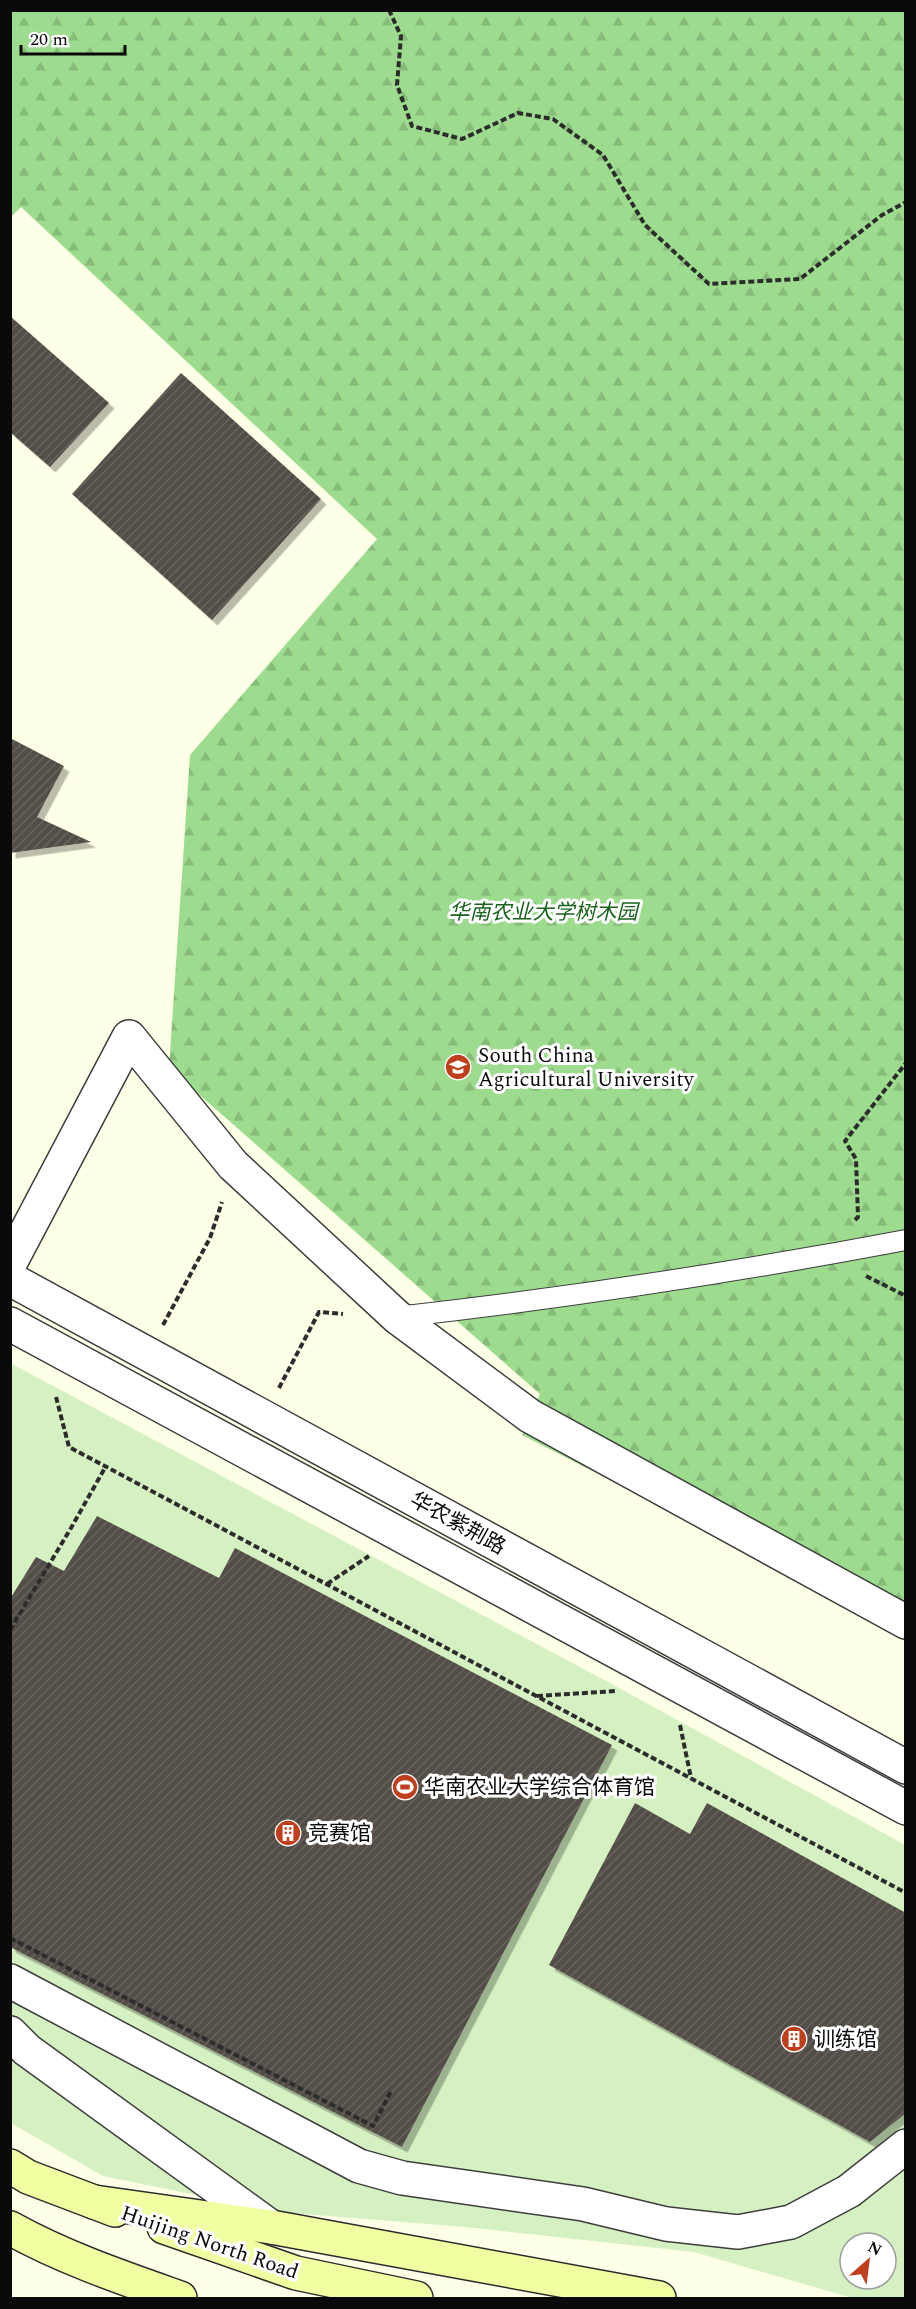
<svg xmlns="http://www.w3.org/2000/svg" width="916" height="2309" font-family="Spectral,'Noto Sans SC',serif">
	<defs>
		<pattern id="forest-firs" width="22" height="20" patternUnits="userSpaceOnUse" patternTransform="scale(1.5)"><rect width="22" height="20" fill="#9ddc8e"/><path d="M5 1l3.5 6h-7zM16 11l3.5 6h-7z" fill="#86bb79"/></pattern>
		<pattern id="building-hatch" width="6" height="6" patternUnits="userSpaceOnUse" patternTransform="scale(1.5)"><rect width="6" height="6" fill="#534e46"/><path d="M-1 1l2-2M0 6l6-6M5 7l2-2" fill="none" stroke="#67635c"/></pattern>
		<filter id="shadow"><feDropShadow dx="5.5" dy="5.5" stdDeviation="0" flood-color="#0004"/></filter>
	</defs>
	<rect width="100%" height="100%" fill="#feffe7"/>
	<!-- forest -->
	<path fill="url(#forest-firs)" d="M11 11H905V1631L522 1435 540 1394 169 1068 190 755 377 539 21 207 11 217Z"/>
	<!-- pitch -->
	<path fill="#d5f1c2" fill-rule="evenodd" d="M10 1363 608 1682 905 1845V2298H852L694 2252 465 2227 279 2212 103 2176 11 2123ZM850 2243H886V2279H850Z"/>
	<!-- building -->
	<g fill="url(#building-hatch)" filter="url(#shadow)">
		<path d="M10 316 109 403 50 467 10 432Z"/>
		<path d="M181 373 321 499 212 620 72 494Z"/>
		<path d="M10 738 64 766 37 817 91 842 10 853Z"/>
		<path d="M97 1516 219 1578 235 1548 612 1745 402 2147 10 1947V1599L36 1557 64 1571Z"/>
		<path d="M635 1803 690 1834 707 1803 906 1913V2113L870 2142 549 1965Z"/>
	</g>
	<g fill="none" stroke-linecap="round" stroke-linejoin="round">
		<!-- lane casing -->
		<g stroke="#3d3d3d" stroke-width="22">
			<path id="lane" d="M397 1317C567 1298 737 1272 906 1240"/>
		</g>
		<!-- street casing -->
		<g stroke="#3d3d3d" stroke-width="36">
			<g id="street">
				<path d="M10 1263 129 1037 233 1165 397 1317 530 1416 906 1622"/>
				<path d="M10 1279 906 1767"/>
				<path d="M10 1324 906 1808"/>
				<path d="M10 1981 359 2166 402 2178 583 2204 666 2224 738 2232 791 2222 849 2191 906 2146"/>
				<path d="M10 2033 27 2050 271 2227"/>
			</g>
		</g>
		<!-- secondary casing -->
		<g stroke="#2c2c2c" stroke-width="36">
			<g id="secondary">
				<path d="M10 2166 28 2177 115 2210"/>
				<path d="M94 2202 271 2227 659 2298"/>
				<path d="M164 2227 296 2273 416 2298"/>
				<path d="M10 2228C64 2258 123 2278 180 2298"/>
			</g>
		</g>
		<!-- path -->
		<g stroke="#2c2c2c" stroke-width="4" stroke-dasharray="6 3" stroke-linecap="butt">
			<path d="M389 10 401 36 397 85 412 126 462 139 518 113 553 119 603 155 645 225 709 284 800 279 882 215 906 202"/>
			<path d="M855 1220 858 1217 856 1159 845 1141 906 1063"/>
			<path d="M866 1276 906 1296"/>
			<path d="M163 1325 210 1238 222 1202"/>
			<path d="M279 1388 319 1312 343 1314"/>
			<path d="M56 1397 69 1447 906 1893"/>
			<path d="M327 1584 369 1556"/>
			<path d="M10 1630 71 1528 106 1466"/>
			<path d="M537 1696 616 1691"/>
			<path d="M680 1725 691 1778"/>
			<path d="M10 1938 373 2126 391 2091"/>
		</g>
		<!-- lane -->
		<use href="#lane" stroke="#fff" stroke-width="20"/>
		<!-- street -->
		<use href="#street" stroke="#fff" stroke-width="33"/>
		<!-- secondary -->
		<use href="#secondary" stroke="#f1ffa2" stroke-width="33"/>
	</g>
	<!-- icons -->
	<defs>
		<g id="university-disc" transform="scale(1.35)"><circle r="9.5" fill="#bf3f1d" stroke="#fff"/><path d="M0-5L7-2L0 1L-7-2ZM-4 1L0 2.5L4 1V4Q0 6-4 4Z" fill="#fff"/></g>
		<g id="stadium-disc" transform="scale(1.35)"><circle r="9.5" fill="#bf3f1d" stroke="#fff"/><path d="M0-5a6.5 5 0 1 0 0 10a6.5 5 0 1 0 0-10ZM-3.5-1.8h7v3.6h-7Z" fill="#fff"/></g>
		<g id="building-disc" transform="scale(1.35)"><circle r="9.5" fill="#bf3f1d" stroke="#fff"/><path d="M-4-6H4V6H1V3H-1V6H-4ZM-2.5-4.3h1.7v1.8h-1.7ZM.8-4.3h1.7v1.8H.8ZM-2.5-1h1.7V.8h-1.7ZM.8-1h1.7V.8H.8Z" fill="#fff"/></g>
	</defs>
	<g fill-rule="evenodd">
		<use href="#university-disc" x="458" y="1067"/>
		<use href="#stadium-disc" x="405" y="1787"/>
		<use href="#building-disc" x="288" y="1833"/>
		<use href="#building-disc" x="794" y="2039"/>
	</g>
	<g text-anchor="middle" stroke-width="6" stroke-linejoin="round" paint-order="stroke">
		<!-- park labels -->
		<g font-size="21" font-style="italic" fill="#19631c" stroke="#fff">
			<text x="543" y="919">华南农业大学树木园</text>
		</g>
		<!-- poi labels -->
		<g font-size="21" fill="#0a0a0a" stroke="#fff" text-anchor="start">
			<text x="478" y="1062">South China<tspan x="478" dy="24">Agricultural University</tspan></text>
			<text x="424" y="1794">华南农业大学综合体育馆</text>
			<text x="308" y="1840">竞赛馆</text>
			<text x="814" y="2046">训练馆</text>
		</g>
		<!-- street labels -->
		<g font-size="21" fill="#0a0a0a" stroke="#fff">
			<text transform="translate(458 1523) rotate(29)" y="7">华农紫荆路</text>
			<text transform="translate(210 2242) rotate(19)" y="7">Huijing North Road</text>
		</g>
	</g>
	<!-- border -->
	<rect width="916" height="2309" fill="none" stroke="#0a0a0a" stroke-width="24"/>
	<!-- north arrow -->
	<g transform="translate(868 2261) rotate(28)"><circle r="28" fill="#ffffff" stroke="#9d9d9d" stroke-width="1.5"/>
	<path d="M0-4.5L10 22L0 15L-10 22Z" fill="#bf3f1d"/>
	<text y="-9" font-size="16" font-weight="bold" text-anchor="middle" fill="#0a0a0a">N</text>
	</g>
	<!-- scale -->
	<path d="M21 45v9h104v-9" fill="none" stroke="#0a0a0a" stroke-width="3"/>
	<text x="30" y="45" font-size="18" fill="#0a0a0a" stroke="#ffffff" stroke-width="4.5" paint-order="stroke">20 m</text>
</svg>
